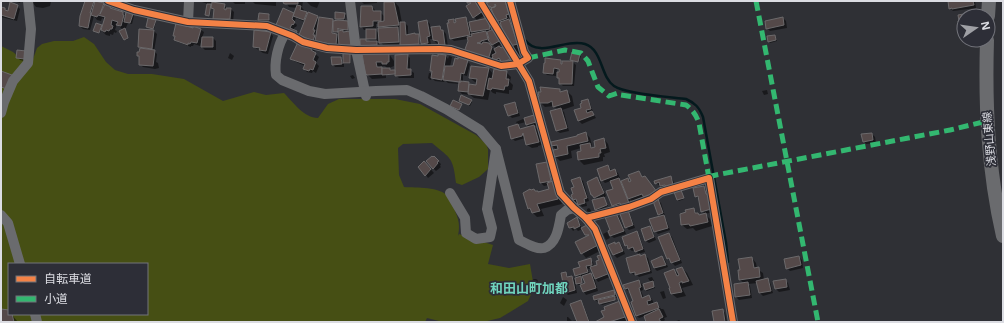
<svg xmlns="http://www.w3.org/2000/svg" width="1004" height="323" font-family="'Open Sans','Noto Sans JP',sans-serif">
	<rect width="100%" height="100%" fill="#2f3035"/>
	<!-- green -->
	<path fill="#464f14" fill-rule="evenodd" d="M84 37 94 44 106 62 115 70 128 74H152L184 79 223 101 254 92 266 95 284 93C293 102 304 118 318 118L328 104 339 99H395L420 104 476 135 486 144 488 149V169L479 177 462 185 456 183C453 157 451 159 432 143L403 144 398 148 399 175 404 187C417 188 439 186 449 197 453 200 454 207 455 211 459 220 460 226 458 236L459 234 493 245 488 264 509 268 530 264 534 288 528 301 500 318 483 322H443L427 318 425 322H1V46C5 48 9 50 13 52 21 59 21 61 33 59L37 48 42 44 54 41H73ZM9 264H147V314H9Z"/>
	<!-- shadow -->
	<g fill="#0007" fill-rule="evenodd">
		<path d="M13 1H21L20 3Z"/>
		<path d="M32 1H61L51 2 50 6 43 8 36 7 32 2Z"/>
		<path d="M86 1H94L96 3 110 7 114 10 123 13 126 16 133 14 134 16 132 24 128 23 125 30 128 39 126 40 125 39 123 30 117 24 115 30 117 31 116 33 114 32 113 35 110 34V36L106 35 101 30 100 33 96 32 101 26 103 27 105 19 102 18 101 21 97 20 94 16 90 30 83 29 80 26Z"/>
		<path d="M199 1H215L214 4 224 5 227 9H231L234 12 233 22 217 21 215 11 211 7 210 16H207L206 15 208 4Z"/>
		<path d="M232 1H245V4H235Z"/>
		<path d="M252 1H276V6L255 4Z"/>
		<path d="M285 1H303L302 8 304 10 303 12 319 18 334 22H348L353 48 303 38 305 22 296 18 294 22 297 25 296 27H295L293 30 299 34 280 27 284 10 295 15 297 8 289 7Z"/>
		<path d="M306 1H320L317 8 311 6Z"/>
		<path d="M361 1H377V3L364 4Z"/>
		<path d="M381 1H394L399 7 402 23H405L408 26V35H418L421 39 427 21 430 24V28L440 27 443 30 446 34 448 47 436 43 433 39H430L431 45 425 46 421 42V47L383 45 380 41H376L380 45 364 48 365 40 368 42H371L367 38V30H364L362 27 372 7 375 10V12H380L385 17V3ZM376 24H379V27L382 29 379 34 376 30Z"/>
		<path d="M468 1H476L485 15 477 20 474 17 470 5Z"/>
		<path d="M493 1H506L520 47H517L520 54 519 55 505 35 501 26 497 21 493 11 489 7Z"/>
		<path d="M952 1H975L976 8 953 11 950 8Z"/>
		<path d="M17 6 20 9 17 21 1 17V8L5 9 8 13Z"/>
		<path d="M344 14 346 15 345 20 336 18Z"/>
		<path d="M269 15 270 16 269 21H261L259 20Z"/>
		<path d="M466 18 469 23 490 22 492 31 503 43 498 46 512 59 504 63 501 59 496 62 465 51 468 39 454 41 451 38 453 20 457 24ZM492 43 493 45 497 49 494 50 489 44Z"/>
		<path d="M783 18 786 21 787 28 770 31 767 28Z"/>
		<path d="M155 21 156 22 154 29 148 28Z"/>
		<path d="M194 28 201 30 204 32 202 38H213L216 41V50H205L202 47V38L200 46 194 44 193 46H191V47L178 42 175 39 176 37 174 35 193 29Z"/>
		<path d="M154 31 157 34 154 51 157 54 156 62 158 63 159 68 155 69 143 67 140 64V58L138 55 140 53 141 48 139 47Z"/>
		<path d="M270 33 273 36 268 54 263 53 254 47Z"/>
		<path d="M775 36 777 41 770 43 769 41Z"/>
		<path d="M965 40H981L968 43Z"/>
		<path d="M312 48 315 51 314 53 319 57 316 63 319 66 316 73 313 71 312 73 307 72 304 69 305 66 294 61 291 59Z"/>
		<path d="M17 51 28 62 20 60 17 57Z"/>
		<path d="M230 53 234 56 232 60 228 58Z"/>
		<path d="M349 54 350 55 351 64H344V67H335L333 64 341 58 344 60Z"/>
		<path d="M389 54 394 61V66L389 68 395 71 407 55 410 58V70L414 73V78H399L396 75H386V78L372 79 366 73 365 68ZM380 66H385L388 69H382Z"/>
		<path d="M579 55 581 56 579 62 571 60Z"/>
		<path d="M446 56 448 59 449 56 452 57 450 67 467 61 470 64 467 76 463 75V82L446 79V81L464 84 469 83 471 85 477 86V83L475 82 470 78 489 69 494 75 506 72 511 77 510 82 513 85 512 90H509V94L496 92V94L493 93 490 90 488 100 474 98 470 95 462 94 459 91 460 84 448 83 445 80 444 82 435 81 432 78 431 80H430L428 78 429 73 434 74 431 71Z"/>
		<path d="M561 61 563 64 573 62 576 65 574 86H563L560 83V79L558 77V68H557L556 76 547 75 544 72 546 64Z"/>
		<path d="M353 75 355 78 352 79 350 76Z"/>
		<path d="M559 90 561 92 567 91 572 96 574 106 562 110 564 112 569 131 560 133 557 131 558 110 554 106 545 107 540 102Z"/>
		<path d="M767 90 768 94 764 95 762 91Z"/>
		<path d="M471 100 472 102 470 106 460 101Z"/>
		<path d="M587 100 590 103 593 112H592L596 118 582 124 579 121 582 108Z"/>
		<path d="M514 103 517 106 520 116 512 118 509 115Z"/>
		<path d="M534 116 539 125 534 126 537 129 542 145 538 146V147L532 148 527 145 525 138 515 141 512 138 518 125 516 122 523 119 526 122 518 124 522 130 530 127 527 125 525 119Z"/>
		<path d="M586 133 590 138 592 145 591 146 593 148 596 147 604 139 608 144 610 152 604 154 605 157H603V161L584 165 579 160 578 153 582 152 581 148 571 151 572 158 560 161 555 156 557 150 552 146Z"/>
		<path d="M872 134 875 137 876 143 866 144 864 141Z"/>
		<path d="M434 158 441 164 440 166 441 167 436 171 433 168Z"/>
		<path d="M547 163 557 187 562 204 541 209 544 216 537 217 528 208 536 192 538 193 550 190 549 185 544 186 541 183 537 165Z"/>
		<path d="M427 165 434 173 428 178 426 175Z"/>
		<path d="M608 166 612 171 615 170 618 173 620 178 618 179 622 182 627 179 630 182 639 172 659 196 632 201 629 198 633 208 627 210 630 214 635 228 629 230 626 227 622 215 613 205 614 189 611 181 605 183 602 180Z"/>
		<path d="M670 177 673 180 676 188 664 189 656 183Z"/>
		<path d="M580 178 583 181 589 201 586 202 587 206 582 207 578 202 576 203 573 200 575 188Z"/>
		<path d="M597 178 600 181 606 196 603 198 608 206 597 211 596 210 597 200 592 195Z"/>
		<path d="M704 187 707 190 714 212 705 214 702 211 699 199 696 196Z"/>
		<path d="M681 191 684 199 679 201 678 200Z"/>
		<path d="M658 200 661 203 665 216H663L666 219 670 230 658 234 655 231 661 217 659 214Z"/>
		<path d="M589 208 590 209 593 215 587 211V209Z"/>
		<path d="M693 209 700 216 705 214 710 219 712 226 696 231 693 228 687 229 682 225Z"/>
		<path d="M616 214 619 217 626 234 614 238 611 236Z"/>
		<path d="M576 218 579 221 582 229 591 231 602 250 586 258 582 253 588 236 583 229 578 231 576 229 573 231 568 223Z"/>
		<path d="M649 227 652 230 656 240 649 243 646 241Z"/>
		<path d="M607 232 610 238 606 240 603 234Z"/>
		<path d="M636 232 639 235 645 252 638 254 641 257 645 256 648 258 652 273 639 277 637 275H634L631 272 640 255 635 250 632 251 626 246 623 238Z"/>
		<path d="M669 234 672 237 682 263 675 266 668 258Z"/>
		<path d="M619 243 622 246 625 254 617 258 614 255Z"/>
		<path d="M662 257 665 260 668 267 657 271 654 268Z"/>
		<path d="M799 257 802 260 803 268 790 271 787 268Z"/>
		<path d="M752 258 756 263 757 269 763 273 764 280 767 279 770 282 773 293 763 296 760 293 758 283 748 284 750 286 752 298 739 300 736 297 735 285 744 283 740 280 739 271H741Z"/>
		<path d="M590 260 593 262 594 267 612 276 598 282 596 279 592 268 588 269 590 275 594 277 598 291 586 295 584 292 581 285H578L575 282 577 293 568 295 565 292 566 273 569 278 572 277 577 282 579 278 576 275 581 268ZM583 277 586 284 583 285 580 278Z"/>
		<path d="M682 268 687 273 693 285 682 288 686 296 677 298 672 294 674 270 680 276Z"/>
		<path d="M652 277 654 281 652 282 655 288 647 291 646 290 651 283 648 278Z"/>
		<circle cx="535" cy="282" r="3"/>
		<path d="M785 280 788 283 790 290 779 292 776 289Z"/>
		<path d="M639 281 642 284 643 290 641 291 644 298 649 296 652 299 654 304 657 303 661 309H663L664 310 667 317 664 318 665 320 662 322H648L645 316 639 318 636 315 634 302 630 291H628L625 288Z"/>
		<path d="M614 291 617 294 618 298H615V301L602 305 600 302H598L595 300Z"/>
		<path d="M664 291 666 298 663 299 660 292Z"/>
		<path d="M563 297 567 300 564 306 560 303Z"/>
		<path d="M580 302 583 304 590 322H567V317H568L572 321 577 320Z"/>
		<path d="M619 302 631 322H596L605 318Z"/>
		<path d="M1 310 9 312V314H11L18 322H1Z"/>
		<path d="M723 310 725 313 727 322H716Z"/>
		<path d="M679 320 682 322H674Z"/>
	</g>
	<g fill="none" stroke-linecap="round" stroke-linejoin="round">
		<!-- stream -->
		<path stroke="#04191d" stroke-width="2.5" d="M525 40C539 59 566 38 585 44 603 50 600 76 614 86 625 94 670 97 686 99 695 103 699 107 703 117L726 243 728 262"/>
	</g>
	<!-- building -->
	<g fill="#544949" stroke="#6b696b">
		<path d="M85 1H94L90 13H91L88 28 79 26 80 16Z"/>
		<path d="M95 1 104 3 100 14 105 4 111 6 110 8 123 12V15H124L121 26 116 25 118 22 112 20 111 25 113 26 112 29H110L109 31 106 30 105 32 101 30 105 17 98 15 97 17 91 15Z"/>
		<path d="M284 1H298V4H285L283 3Z"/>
		<path d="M467 1H477L483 11 473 18 466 6 471 3H467Z"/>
		<path d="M492 1H505L509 14 506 15 507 18 496 22 491 8 496 6 495 4V7L491 8 490 6 488 7 486 3Z"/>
		<path d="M948 1H973L974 5 952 9V8L949 9Z"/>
		<path d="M10 2 18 5 14 19 1 15V7L5 8V10L8 11Z"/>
		<path d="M212 2 225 4 224 9 226 10V8H231L230 19H213L214 9 211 8Z"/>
		<path d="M384 2H394L399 25 378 27V22L384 21Z"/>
		<path d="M207 4H211L209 16 205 15Z"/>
		<path d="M297 5 301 6 300 10 307 12 304 20 293 16Z"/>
		<path d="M361 6H372L373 11H381V21H373V26L360 27Z"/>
		<path d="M283 8 294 13 292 19 295 22 293 25 292 24 290 28 297 31 296 34 276 25Z"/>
		<path d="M126 12 133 14 130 23 124 22Z"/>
		<path d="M308 12 318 16 313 30H315L313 35H315L313 41 299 35Z"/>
		<path d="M335 12 345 13 344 19H335Z"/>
		<path d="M975 12 976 16H964V38L962 39 958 21H959L958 15Z"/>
		<path d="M259 13 269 14V20H258Z"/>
		<path d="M319 17 333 19 332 33 337 34 336 45 315 41Z"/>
		<path d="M466 17 470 35 450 39 447 23H449L448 20 454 19V23L456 22 455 19Z"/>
		<path d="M783 17 784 25 766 29 765 21Z"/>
		<path d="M148 18 156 20 153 29 146 27Z"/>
		<path d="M488 18 490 29 471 32 469 22Z"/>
		<path d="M509 19 518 44 510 46 504 35 500 22Z"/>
		<path d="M338 20 348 21V30L338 29V28V32H333V21Z"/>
		<path d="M427 20 430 36 427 37 428 43 421 44 418 22Z"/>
		<path d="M400 22H405L406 35 415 33V34H419V44L400 45Z"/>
		<path d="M96 23 102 25 99 33 93 31Z"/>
		<path d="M176 23 193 28V26L201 29 197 43 191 42 190 44 188 43V45L174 40 175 36H173Z"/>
		<path d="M440 26 441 30H443L445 45 439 46 438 41 433 40 431 27Z"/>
		<path d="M398 27 399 42 379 43 378 28Z"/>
		<path d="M125 28 128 38 124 40 119 31Z"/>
		<path d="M139 29 154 30 152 49 138 47Z"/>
		<rect x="366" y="29" width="10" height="10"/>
		<path d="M493 29 501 40 492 45 488 40 489 39 487 32Z"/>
		<path d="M254 30 271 32 266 51 259 50 260 48 253 47Z"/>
		<path d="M343 30V32L350 31 351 45 339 46 338 31Z"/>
		<path d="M486 31 488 39 481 41V42L477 43 482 44 483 42 489 43 492 47 488 60 464 52 468 41 467 37 472 36 471 34Z"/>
		<path d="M775 35 776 40 768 42 767 36Z"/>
		<path d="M202 37H213V47H201Z"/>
		<path d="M360 39H366V41H377V45L360 46Z"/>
		<path d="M298 42 312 48 311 50 316 53 313 60 316 62 313 70 310 69 309 71 303 69 305 64 290 59Z"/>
		<path d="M499 46 501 48 504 46 512 58 502 63 499 58 494 61 492 58 493 57 492 55 496 53 494 49Z"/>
		<path d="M140 48 155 50 153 66 139 65V56H137V52H139Z"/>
		<path d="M17 50 26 51 25 59 16 58Z"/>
		<path d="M572 52 580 54 578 62 570 60Z"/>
		<rect x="343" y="53" width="7" height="10"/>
		<path d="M362 53H389V62H387V64H382V62H376L377 67H382V74L367 75 365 73Z"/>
		<path d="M408 54 407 69H411V75L395 76V55Z"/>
		<path d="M438 54 446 55 442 80 431 78 432 71H430L432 55 438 56Z"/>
		<path d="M331 57H341L342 64 332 65Z"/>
		<path d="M458 57 468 60 464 74 461 73 460 82 443 80 445 66H453L455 58 458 59Z"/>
		<path d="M545 58 561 60V64H562V61H573L572 84H559V78H557V72H559V69L554 68 553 74 543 73 544 63H545Z"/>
		<path d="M471 66 489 68 483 96 468 94 469 84 476 85 477 79 469 78Z"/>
		<path d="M382 68H390V70H395V74L382 75Z"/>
		<path d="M494 69 507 71 506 79H509L508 86H505L504 90 492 88 491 90 487 89 489 78 492 79Z"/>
		<path d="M1 71 12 75 7 89 1 87Z"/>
		<path d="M461 81 469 82 468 92 458 91 459 82H461Z"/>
		<path d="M540 87 560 89V92L567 90 570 102 553 107 552 101 548 103H539L538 97 539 96 538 92H541Z"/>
		<path d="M461 95 472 100 469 105 459 101Z"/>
		<path d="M588 99 591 109 586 110 587 113 592 111 594 115 578 121 574 110 581 108 580 104 582 103 581 101Z"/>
		<path d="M453 100 462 104 459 110 450 106Z"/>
		<path d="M515 102 518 113 508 116 504 105Z"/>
		<path d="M561 108 567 128 556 131 550 111Z"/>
		<path d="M534 115 536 122 526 125 524 118Z"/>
		<path d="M518 124 520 129 534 125 539 142 526 145 523 133 522 136 511 139 508 127Z"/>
		<path d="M586 132 588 141 567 146 568 154 554 157 553 150 558 149 557 145 551 146V142L577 136V135Z"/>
		<path d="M872 133 873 140 863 142 861 134Z"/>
		<path d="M604 138 606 148 600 149 601 153H599V157L578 160 577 152 581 151 580 145 590 143 591 148 595 147 594 141Z"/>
		<path d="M432 156 433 157 434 156 439 161 437 162 438 163 433 169 426 161Z"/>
		<path d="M424 161 431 169 425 176 418 167Z"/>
		<path d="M547 162 551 181 540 183 536 164Z"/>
		<path d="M608 165 610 171 615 169 617 175 601 181 597 169Z"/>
		<path d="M639 171 642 177 645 176 657 192 644 198 642 194 628 199 621 181 628 178 629 182 631 181 628 175Z"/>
		<path d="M671 176 673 185 666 187 665 185 660 186 659 182 655 184 654 181Z"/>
		<path d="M580 177 587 198 584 199 585 203 578 205 576 199 573 200 571 195 573 194 571 188 574 187 571 180Z"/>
		<path d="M597 177 604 193 594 198 592 195H591L587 182Z"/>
		<path d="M619 178 629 203 621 206 620 203 612 206 606 191 613 189 610 181Z"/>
		<path d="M553 181 558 199 537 204 540 211 532 213 530 208 528 209 523 193 530 189 531 190 534 189 535 191H538V192L549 189 547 183Z"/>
		<path d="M704 186 706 194H708L711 209 701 212 698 196 695 197 693 188Z"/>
		<path d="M681 190 684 198 677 200 674 192Z"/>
		<path d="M604 197 607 205 595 210 592 200Z"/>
		<path d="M658 199 663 213 658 215 653 201Z"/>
		<path d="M694 208 695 213H698L699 215 706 213 708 222 690 226 689 224 681 225 680 214 686 212 685 210Z"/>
		<path d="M628 210 633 225 625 228 620 214Z"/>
		<path d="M616 213 624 231 610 236 608 231 610 230 605 217Z"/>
		<path d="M664 215 668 228 654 232 649 219Z"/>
		<path d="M577 217 580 226 574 229V227L569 228 567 223Z"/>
		<path d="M587 225 598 245 581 254 575 242 589 235H585L581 228Z"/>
		<path d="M650 226 654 237 645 241 641 229Z"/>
		<path d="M637 231 643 249 635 252 633 247 628 249 627 245 625 246 622 237Z"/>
		<path d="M669 233 680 260 671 263 669 258 667 259 658 237Z"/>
		<path d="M615 242V244L619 242 623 251 613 255 608 245Z"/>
		<path d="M603 254 610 273 595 279 590 267 597 265 596 261 599 260 597 256Z"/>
		<path d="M640 254V256L645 254 650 271 635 275V272L630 273 626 258Z"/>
		<path d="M662 256 666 265 654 268 651 261Z"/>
		<path d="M799 256 801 265 786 269 784 259Z"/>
		<path d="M752 257 754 268 759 267 760 277 739 280 738 270H740L738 259Z"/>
		<path d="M591 258 592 265 586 266 588 272 575 276 573 269 580 267 578 262Z"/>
		<path d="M682 267 689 281 682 283V281L679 283 682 292 671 294 669 288H670L664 273 674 269 677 276 679 275 676 269Z"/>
		<path d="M566 272 567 277 572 276 575 290 565 293 561 273Z"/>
		<path d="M591 273 596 288 583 292 580 285 585 283 582 276Z"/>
		<path d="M581 276 582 283 576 284 575 278Z"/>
		<path d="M768 278 771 291 759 293 756 281Z"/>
		<path d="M786 279 787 287 775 289 773 281Z"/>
		<path d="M639 280 641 287 639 288 642 298 649 295 651 300 647 301 648 305 657 302 659 308 636 316 631 302 633 301 628 288 625 289 623 285Z"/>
		<path d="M653 281 654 287 645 290 643 284Z"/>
		<path d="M748 282 750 295 735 297 734 284Z"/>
		<path d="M614 290 615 295 594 300 593 296Z"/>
		<path d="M615 296V300L599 304 598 300Z"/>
		<path d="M581 300 589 322H577L570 304Z"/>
		<path d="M620 301 625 317 609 322H595L604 317 601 311 605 310 604 307Z"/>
		<path d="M1 309 9 310V314H12L14 322H1Z"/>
		<path d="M659 309 663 317 659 319 661 322H646L644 316Z"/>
		<path d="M723 309 725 322H714L712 311Z"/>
	</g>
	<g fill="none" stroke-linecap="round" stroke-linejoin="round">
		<!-- minor -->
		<g stroke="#6a6b6e" stroke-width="10">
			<path d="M108 1 134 10 188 22 267 26 293 36 303 42 327 48 356 50 440 49 451 50 501 66 518 64 528 58 524 52 510 1"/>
			<path d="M350 1 356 50 366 96"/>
			<path d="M480 1 529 81 560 193 574 208 586 218 595 229 632 322"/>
			<path d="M188 22 189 1"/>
			<path d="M285 34C278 44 274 62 276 75L282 80 309 91 325 94 376 91 407 90 421 96 446 109 480 130 496 149"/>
			<path d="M1 113 4 102 13 81 28 63 31 29 28 1"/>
			<path d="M450 193 465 218 466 233 476 239 490 237 492 228 487 209 496 149 519 240C526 243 536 250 544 248 557 244 559 226 561 215L567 210 574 208"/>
			<path d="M1 215 8 223 20 264"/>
			<path d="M586 218 629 207 651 199 661 192 709 178 733 322"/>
			<path d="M35 314 37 322"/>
		</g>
		<!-- secondary -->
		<g stroke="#6a6b6e" stroke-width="14">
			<path d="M988 16 989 1"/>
			<path d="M987 40C985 107 988 170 1003 236"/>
		</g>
		<!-- quiet -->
		<g stroke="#33b770" stroke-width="5" stroke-dasharray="10 5" stroke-linecap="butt">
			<path d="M756 1 818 322"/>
			<path d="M528 58 565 50 581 53 588 61 598 87 609 96 618 93 621 95 686 105C693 110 696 115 699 123L709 178"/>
			<path d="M709 178 712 176 716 175 950 130 987 121"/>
		</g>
		<!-- cycleway casing -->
		<g stroke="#2d2e37" stroke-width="8">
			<g id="cycleway">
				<path d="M108 1 134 10 188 22 267 26 293 36 303 42 327 48 356 50 440 49 451 50 501 66 518 64 528 58 524 52 510 1"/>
				<path d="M480 1 529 81 560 193 574 208 586 218 595 229 632 322"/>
				<path d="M586 218 629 207 651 199 661 192 709 178 733 322"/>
			</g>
		</g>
		<!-- cycleway -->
		<use href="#cycleway" stroke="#f48246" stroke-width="6"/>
	</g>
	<g text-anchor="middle" stroke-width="3.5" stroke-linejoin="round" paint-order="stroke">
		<!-- street labels -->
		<g font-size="11" fill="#dbdce2" stroke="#2d2e37">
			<text transform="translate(989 139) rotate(-95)" y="4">浅野山東線</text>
		</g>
		<!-- quarter labels -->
		<g font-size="13" font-weight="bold" fill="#70d4be" stroke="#2d2e37">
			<text x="529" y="293">和田山町加都</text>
		</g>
	</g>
	<!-- border -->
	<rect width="1004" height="323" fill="none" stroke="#dbdce2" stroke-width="4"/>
	<!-- legend -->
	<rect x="8" y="263" width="140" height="52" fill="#2d2e37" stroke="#73747b"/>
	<rect x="16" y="276" width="20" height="6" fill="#f48246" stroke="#73747b"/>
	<text x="44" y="283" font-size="12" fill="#dbdce2">自転車道</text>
	<rect x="16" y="296" width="20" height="6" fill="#33b770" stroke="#73747b"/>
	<text x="44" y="303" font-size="12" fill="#dbdce2">小道</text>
	<!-- north arrow -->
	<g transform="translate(976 28) rotate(77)"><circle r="19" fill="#2d2e37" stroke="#73747b"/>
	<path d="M0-3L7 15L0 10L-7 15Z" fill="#9fa0a5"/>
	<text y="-6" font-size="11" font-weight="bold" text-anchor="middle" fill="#dbdce2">N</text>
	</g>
</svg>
